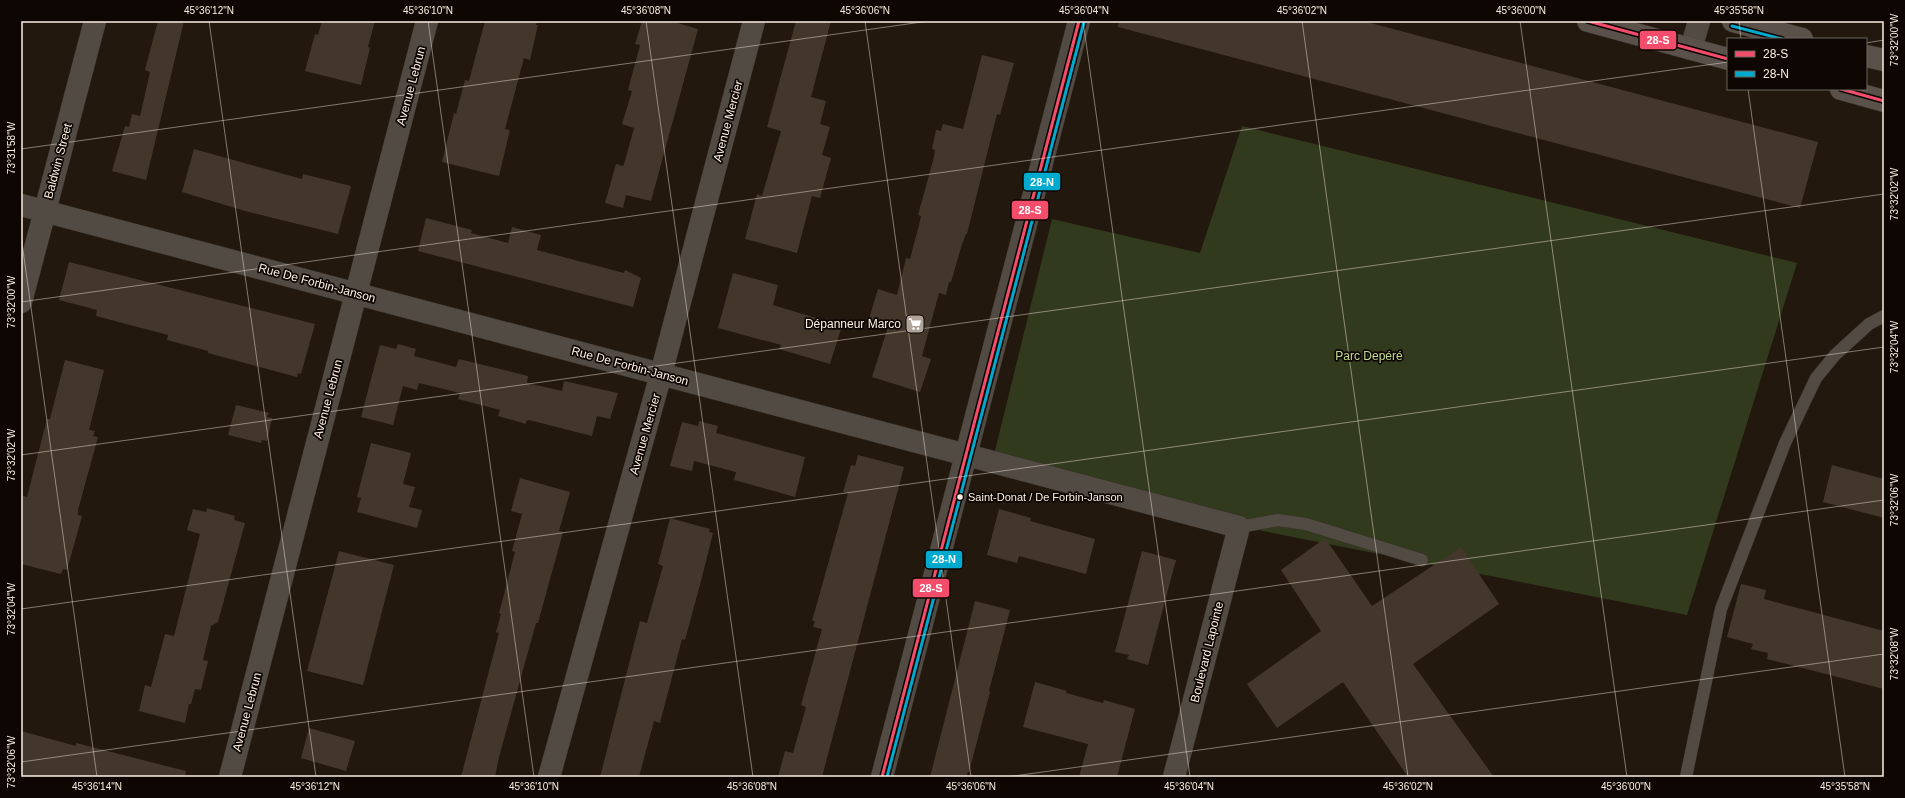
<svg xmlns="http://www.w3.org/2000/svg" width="1905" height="798" font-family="Arial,sans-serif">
	<rect width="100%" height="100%" fill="#22180e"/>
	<!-- green -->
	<path fill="#323a1d" d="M1242 126 1797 263 1687 615 1263 531 993 459 1052 219 1200 253Z"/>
	<!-- building -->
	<g fill="#43372b">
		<path d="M158 21H184L146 180 112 171 125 126 129 127 132 114 140 116 150 72 145 70Z"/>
		<path d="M322 21H375L368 47 370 48 361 85 305 71 315 34 318 35Z"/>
		<path d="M485 21H537L536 25H538L530 60 524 58 505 129 510 130 499 176 442 162 454 113 456 114 465 80 469 81Z"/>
		<path d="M642 21H671L698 29 651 201 626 195 623 208 605 203 616 164 623 166 624 164 634 128 622 124 632 91 628 90 640 45 635 44Z"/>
		<path d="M796 21H831L811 97 826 101 820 124 830 127 822 155 831 158 820 198 812 196 797 253 745 239 757 194 762 196 781 131 767 127Z"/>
		<path d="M1119 21H1363L1818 142 1800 208 1118 27Z"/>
		<path d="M982 55 1014 63 1000 115 997 114 967 234H966L962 244 951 282H949L946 295 939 293 922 356 931 359 920 392 872 377 888 327 868 322 878 289 897 295 906 258 910 259 920 221 921 216 918 215 934 157 935 150 932 149 936 130 941 131 943 124 963 129Z"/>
		<path d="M194 149 302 179 303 174 351 186 338 234 245 211 182 192Z"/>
		<path d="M426 218 472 230 471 233 508 243 512 227 541 235 537 250 624 273 625 270 641 278 633 307 418 251Z"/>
		<path d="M69 262 315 324 301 374 298 373 297 377 208 353V351L167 340 168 335 96 316 97 310 59 300Z"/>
		<path d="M733 273 778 285 773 305 842 326 830 364 779 349 781 345 718 328Z"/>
		<path d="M398 344 416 349 414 356 456 367 459 359 528 376 527 383 562 391 564 381 618 393 610 419 597 416 592 436 529 420 526 421V424L498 416 500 410 458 399 460 393 419 383 417 390 403 386 393 425 361 417 380 345 396 349Z"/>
		<path d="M65 360 104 370 89 430 95 431 93 436 98 437 78 510V515L82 516 67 570 63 569 61 574 21 564V495L27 497 47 419H50Z"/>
		<path d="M236 405 269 413 267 417 272 418 267 441 262 440 261 443 228 435Z"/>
		<path d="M699 421 718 426 716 433 805 457 795 497 734 480 736 472 694 461 692 471 670 466 682 422 698 426Z"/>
		<path d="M371 443 411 453 403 484 415 487 409 507 422 510 417 528 357 512 361 498 357 497Z"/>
		<path d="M858 455 904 467 822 777H778L785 751 793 753 806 707 801 705 822 629 813 627 815 621H812L848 493 843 492 851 465 855 466Z"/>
		<path d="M1832 465 1884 479V518L1823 502Z"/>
		<path d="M520 478 570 492 559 531 563 532 538 623H536L499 757 495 777H461L499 633 496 632 501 614 499 613 515 552 512 551 522 514 511 511Z"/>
		<path d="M207 508 235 516 234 520 245 523 218 622 211 626 203 660 208 661 201 690 195 689 191 704H189L185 723 139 711 145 685 151 687 165 634 174 636 200 534 187 530 193 509 206 512Z"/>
		<path d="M999 509 1031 518 1030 521 1095 539 1086 574 1019 556 1017 563 987 555Z"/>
		<path d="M670 518 710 529 709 532 713 533 701 581 685 640 682 639 660 723 654 721 639 777H600L640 621 647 623 663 566 658 564Z"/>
		<path d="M1325 538 1372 606 1461 547 1499 604 1413 664 1494 777H1408L1343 682 1277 728 1247 684 1321 631 1281 570Z"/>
		<path d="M339 551 394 565 363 685 307 671Z"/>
		<path d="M1142 551 1176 560 1148 665 1127 659 1129 655 1115 652Z"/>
		<path d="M1741 584 1766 590 1764 599 1884 631V689L1767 659 1768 653 1751 649 1753 644 1727 637Z"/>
		<path d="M975 601 1010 610 989 691 990 692 969 772H968L966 777H930Z"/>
		<path d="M1035 682 1067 691 1066 693 1103 703 1104 700 1135 709 1117 777H1079L1088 744 1023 727Z"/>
		<path d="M309 728 355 741 346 771 301 758Z"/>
		<path d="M21 731 76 746V743L186 771 185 777H21Z"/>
	</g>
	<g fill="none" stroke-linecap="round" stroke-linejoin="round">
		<!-- service casing -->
		<g stroke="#3a3229" stroke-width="13">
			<g id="service">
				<path d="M1239 527 1278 520 1306 524 1422 560"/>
				<path d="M1686 777 1721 609 1785 443 1816 378 1835 355 1869 324 1884 316"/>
			</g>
		</g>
		<!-- minor casing -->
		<g stroke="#3a3229" stroke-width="23">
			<g id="minor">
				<path d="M1691 49 1699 21"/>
				<path d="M21 205 1239 527 1174 777"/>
				<path d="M21 302 95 21"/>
				<path d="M230 777 427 21"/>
				<path d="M549 777 661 374 754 21"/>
			</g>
		</g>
		<!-- tertiary casing -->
		<g stroke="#3a3229" stroke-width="23">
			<path id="tertiary" d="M882 777 1079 21"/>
		</g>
		<!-- primary casing -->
		<g stroke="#3a3229" stroke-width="23">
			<g id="primary">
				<path d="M1588 21 1728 59"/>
				<path d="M1733 21 1802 39"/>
				<path d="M1866 56 1884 60"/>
				<path d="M1841 89 1884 101"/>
			</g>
		</g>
		<!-- service -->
		<use href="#service" stroke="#524b44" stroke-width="12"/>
		<!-- minor -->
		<use href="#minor" stroke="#524b44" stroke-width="22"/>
		<!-- tertiary -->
		<use href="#tertiary" stroke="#524b44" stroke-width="22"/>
		<!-- primary -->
		<use href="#primary" stroke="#59514a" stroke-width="22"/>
		<!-- bus-1 casing -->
		<g stroke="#0d0602" stroke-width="6">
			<g id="bus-1">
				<path d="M1588 21 1728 59"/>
				<path d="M1841 89 1884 101"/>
				<path d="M882 777 1079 21"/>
			</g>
		</g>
		<!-- bus-2 casing -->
		<g stroke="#0d0602" stroke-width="6">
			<g id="bus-2">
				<path d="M1732 26 1782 39"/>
				<path d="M887 777 1084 22"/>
			</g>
		</g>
		<!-- bus-1 -->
		<use href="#bus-1" stroke="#f44d6c" stroke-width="3"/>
		<!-- bus-2 -->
		<use href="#bus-2" stroke="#00a9ce" stroke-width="3"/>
	</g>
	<!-- ticks -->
	<path fill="none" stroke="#fcf0e4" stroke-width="1" stroke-opacity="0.45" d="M209 21 316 777M428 21 534 777M646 21 753 777M865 21 971 777M1083 21 1190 777M1302 21 1408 777M1520 21 1627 777M1739 21 1741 39M1866 43 1884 40M1748 89 1845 777M21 149 929 21M21 236 97 777M21 302 1728 62M21 455 1884 194M21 609 1884 347M21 762 1884 500M1007 777 1884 654"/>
	<!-- icons -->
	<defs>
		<g id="supermarket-square" transform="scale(1)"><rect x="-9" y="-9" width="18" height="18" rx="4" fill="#b0a499" stroke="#0d0602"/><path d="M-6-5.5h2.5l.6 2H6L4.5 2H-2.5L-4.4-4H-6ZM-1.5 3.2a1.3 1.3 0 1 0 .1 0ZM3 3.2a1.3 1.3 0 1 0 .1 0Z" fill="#fff"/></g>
	</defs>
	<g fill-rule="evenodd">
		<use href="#supermarket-square" x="915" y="324"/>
	</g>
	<!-- markers -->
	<circle fill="#fcf0e4" stroke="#0d0602" stroke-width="1.5" cx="960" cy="497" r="3.5"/>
	<g text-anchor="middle" stroke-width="3.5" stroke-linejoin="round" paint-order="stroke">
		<!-- bus labels -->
		<g font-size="11" fill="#fcf0e4" stroke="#0d0602" text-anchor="start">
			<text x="968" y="501">Saint-Donat / De Forbin-Janson</text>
		</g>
		<!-- street labels -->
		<g font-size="12" fill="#fcf0e4" stroke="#0d0602">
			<text transform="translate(411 86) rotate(-75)" y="4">Avenue Lebrun</text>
			<text transform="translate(728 121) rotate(-75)" y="4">Avenue Mercier</text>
			<text transform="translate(58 161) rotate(-75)" y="4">Baldwin Street</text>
			<text transform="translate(317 283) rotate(15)" y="4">Rue De Forbin-Janson</text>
			<text transform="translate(630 366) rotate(15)" y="4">Rue De Forbin-Janson</text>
			<text transform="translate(328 399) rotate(-75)" y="4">Avenue Lebrun</text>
			<text transform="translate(645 434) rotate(-74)" y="4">Avenue Mercier</text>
			<text transform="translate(1207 652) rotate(-76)" y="4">Boulevard Lapointe</text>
			<text transform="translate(247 712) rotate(-75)" y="4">Avenue Lebrun</text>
		</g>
		<!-- poi labels -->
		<g font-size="12" fill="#fcf0e4" stroke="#0d0602" text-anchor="end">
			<text x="901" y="328">Dépanneur Marco</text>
		</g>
		<!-- park labels -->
		<g font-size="12" fill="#c3dc90" stroke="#0d0602">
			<text x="1369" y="360">Parc Depéré</text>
		</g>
	</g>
	<g stroke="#0d0602" stroke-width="1.5">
		<rect x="1639" y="30" width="38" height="20" rx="4" fill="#f44d6c"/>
		<rect x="1023" y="172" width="38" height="19" rx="4" fill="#00a9ce"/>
		<rect x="1011" y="200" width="38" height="20" rx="4" fill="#f44d6c"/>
		<rect x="925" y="550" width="38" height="19" rx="4" fill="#00a9ce"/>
		<rect x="912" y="578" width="38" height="20" rx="4" fill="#f44d6c"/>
	</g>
	<g font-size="11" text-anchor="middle" font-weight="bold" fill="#fff">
		<text x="1658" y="44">28-S</text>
		<text x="1042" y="186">28-N</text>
		<text x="1030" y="214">28-S</text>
		<text x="944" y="563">28-N</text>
		<text x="931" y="592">28-S</text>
	</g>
	<!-- border -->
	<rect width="1905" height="798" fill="none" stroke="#0d0602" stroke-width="44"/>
	<!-- legend -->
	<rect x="1727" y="38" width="140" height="52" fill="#0d0602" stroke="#6d645c"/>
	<rect x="1735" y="51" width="20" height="6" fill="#f44d6c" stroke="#6d645c"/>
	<text x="1763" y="58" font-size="12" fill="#fcf0e4">28-S</text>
	<rect x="1735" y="71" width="20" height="6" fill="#00a9ce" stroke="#6d645c"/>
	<text x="1763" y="78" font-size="12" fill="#fcf0e4">28-N</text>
	<rect x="22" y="22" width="1861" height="754" fill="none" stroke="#fcf0e4" stroke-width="1.5"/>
	<g font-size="10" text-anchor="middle" fill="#fcf0e4">
		<text x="209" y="14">45°36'12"N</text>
		<text x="428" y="14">45°36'10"N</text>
		<text x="646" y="14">45°36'08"N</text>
		<text x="865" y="14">45°36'06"N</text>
		<text x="1084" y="14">45°36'04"N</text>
		<text x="1302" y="14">45°36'02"N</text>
		<text x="1521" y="14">45°36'00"N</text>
		<text x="1739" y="14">45°35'58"N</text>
		<text transform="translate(1894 40) rotate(-90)" y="4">73°32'00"W</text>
		<text transform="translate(11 148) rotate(-90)" y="4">73°31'58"W</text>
		<text transform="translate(1894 194) rotate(-90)" y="4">73°32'02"W</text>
		<text transform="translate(11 302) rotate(-90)" y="4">73°32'00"W</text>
		<text transform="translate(1894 347) rotate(-90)" y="4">73°32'04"W</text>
		<text transform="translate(11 455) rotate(-90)" y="4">73°32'02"W</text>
		<text transform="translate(1894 500) rotate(-90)" y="4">73°32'06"W</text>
		<text transform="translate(11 609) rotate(-90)" y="4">73°32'04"W</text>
		<text transform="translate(1894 654) rotate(-90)" y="4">73°32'08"W</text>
		<text transform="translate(11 762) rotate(-90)" y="4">73°32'06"W</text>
		<text x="97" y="790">45°36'14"N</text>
		<text x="315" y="790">45°36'12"N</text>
		<text x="534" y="790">45°36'10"N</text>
		<text x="752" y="790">45°36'08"N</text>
		<text x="971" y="790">45°36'06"N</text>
		<text x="1189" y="790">45°36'04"N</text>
		<text x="1408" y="790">45°36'02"N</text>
		<text x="1626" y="790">45°36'00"N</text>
		<text x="1845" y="790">45°35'58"N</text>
	</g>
</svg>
